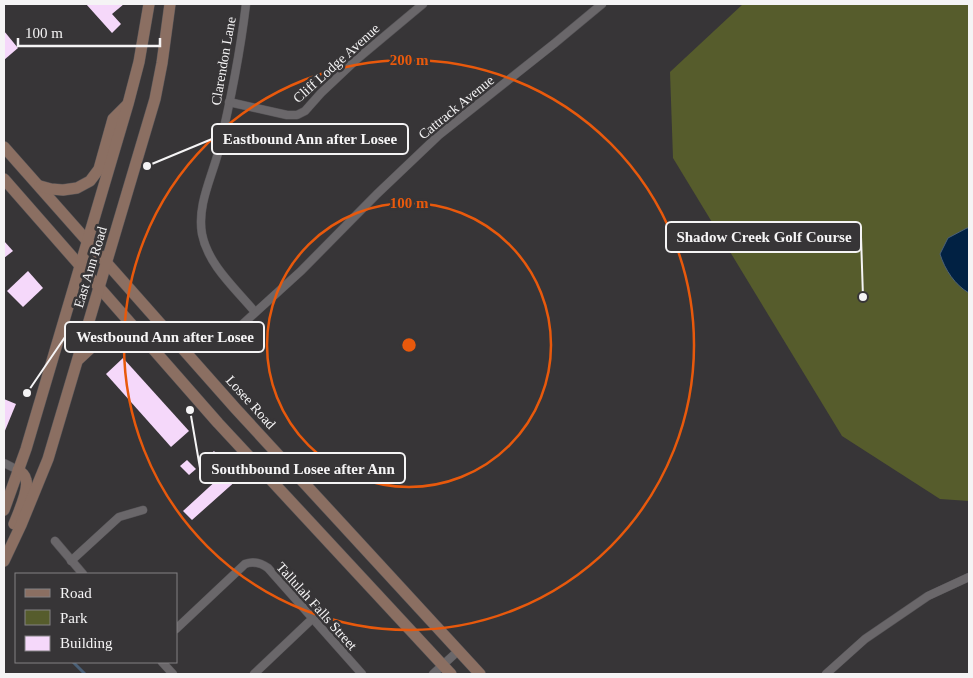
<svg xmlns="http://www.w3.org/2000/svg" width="973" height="678" font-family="Georgia,serif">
	<rect width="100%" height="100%" fill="#373537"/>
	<!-- green -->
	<path fill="#565c2c" d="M743 4H969V501L940 499 842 436 673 158 670 72Z"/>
	<!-- water -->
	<path fill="#012143" stroke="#4a6078" d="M967 228H969V293C955 285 945 270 940 254L948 238Z"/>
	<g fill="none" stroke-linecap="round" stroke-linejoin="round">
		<!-- stream -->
		<path stroke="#4a6078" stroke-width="3" d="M73 662 85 674"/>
	</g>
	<!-- building -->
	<g fill="#f5d8fa">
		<path d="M86 4H124L112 14 121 24 112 33Z"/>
		<path d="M4 31 18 48 4 60Z"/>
		<path d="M4 241 13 251 4 258Z"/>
		<path d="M28 271 43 288 23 307 7 291Z"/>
		<path d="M123 358 189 431 171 447 106 374Z"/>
		<path d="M4 399 16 404 4 433Z"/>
		<path d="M214 451 238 479 192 520 183 511 219 478 203 461Z"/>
		<path d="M187 460 196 469 189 475 180 466Z"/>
	</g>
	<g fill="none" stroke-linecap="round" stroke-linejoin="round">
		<!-- minor casing -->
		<g stroke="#565457" stroke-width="9">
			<g id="minor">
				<path d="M246 4C240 54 230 104 218 153 211 179 197 206 202 234 208 265 236 289 255 312"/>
				<path d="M229 102 287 115H297L305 111 321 93 356 60 423 4"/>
				<path d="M224 341 301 271 377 194 439 135 555 43 602 4"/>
				<path d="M4 463 18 470"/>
				<path d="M55 541 83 574"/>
				<path d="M71 561 119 517 143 510"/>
				<path d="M176 629 245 564C253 561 261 563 268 568L362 674"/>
				<path d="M162 662 173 674"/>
				<path d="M254 674 312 619"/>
				<path d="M433 674 458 651"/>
				<path d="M826 674 865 639 928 596 969 577"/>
			</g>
		</g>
		<!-- secondary casing -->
		<g stroke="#565457" stroke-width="12">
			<g id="secondary">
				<path d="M4 147 236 409 480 674"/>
				<path d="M4 179 218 423 451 674"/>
				<path d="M40 186 51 189 63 190 77 188 90 181 99 169 113 119 127 105"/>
				<path d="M79 359C104 335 109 331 144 338"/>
				<path d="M4 510 26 449 128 104 139 62 149 4"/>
				<path d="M14 524C18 514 29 490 26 480 25 475 22 473 18 470"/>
				<path d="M4 561 21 525 48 459 155 99 162 63 170 4"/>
			</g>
		</g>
		<!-- minor -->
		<use href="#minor" stroke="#6a676a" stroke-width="8"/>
		<!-- secondary -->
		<use href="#secondary" stroke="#8b6f62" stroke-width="11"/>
	</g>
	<!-- distance rings -->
	<g fill="none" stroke="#e8590c" stroke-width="2.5">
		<circle cx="409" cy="345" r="142"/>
		<circle cx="409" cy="345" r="285"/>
	</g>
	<g text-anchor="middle" stroke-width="5" stroke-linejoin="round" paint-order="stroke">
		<!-- street labels -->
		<g font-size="14" fill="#f5f4f5" stroke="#373537">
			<text transform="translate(223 61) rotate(-80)" y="5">Clarendon Lane</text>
			<text transform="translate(336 63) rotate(-42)" y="5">Cliff Lodge Avenue</text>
			<text transform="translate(456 107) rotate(-39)" y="5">Cattrack Avenue</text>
			<text transform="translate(90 267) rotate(-73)" y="5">East Ann Road</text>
			<text transform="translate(251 402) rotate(48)" y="5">Losee Road</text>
			<text transform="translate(317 606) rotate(48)" y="5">Tallulah Falls Street</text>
		</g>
	</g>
	<circle cx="409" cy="345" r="8" fill="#e8590c" stroke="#373537" stroke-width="2.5"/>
	<g font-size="15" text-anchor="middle" font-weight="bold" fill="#e8590c" stroke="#373537" stroke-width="5" stroke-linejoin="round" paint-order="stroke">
		<text x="409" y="65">200 m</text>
		<text x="409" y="208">100 m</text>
	</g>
	<!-- callouts -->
	<path fill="none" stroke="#f5f4f5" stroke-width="2" d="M147 166L212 139M863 297L861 237M27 393L65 337M190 410L200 468"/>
	<g fill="#f5f4f5" stroke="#373537" stroke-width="2">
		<circle cx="147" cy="166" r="5"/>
		<circle cx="863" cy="297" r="5"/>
		<circle cx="27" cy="393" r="5"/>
		<circle cx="190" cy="410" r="5"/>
	</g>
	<g fill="#373537" stroke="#f5f4f5" stroke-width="2">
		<rect x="212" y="124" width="196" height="30" rx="5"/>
		<rect x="666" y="222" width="195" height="30" rx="5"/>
		<rect x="65" y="322" width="199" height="30" rx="5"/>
		<rect x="200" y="453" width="205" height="30" rx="5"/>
	</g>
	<g font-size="15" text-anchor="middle" font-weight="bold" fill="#f5f4f5">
		<text x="310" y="144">Eastbound Ann after Losee</text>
		<text x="764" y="242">Shadow Creek Golf Course</text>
		<text x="165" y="342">Westbound Ann after Losee</text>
		<text x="303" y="474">Southbound Losee after Ann</text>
	</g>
	<!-- border -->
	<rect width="973" height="678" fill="none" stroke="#f5f4f5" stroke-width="10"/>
	<!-- legend -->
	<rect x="15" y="573" width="162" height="90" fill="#373537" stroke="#838183"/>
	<rect x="25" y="589" width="25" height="8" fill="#8b6f62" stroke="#838183"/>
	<text x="60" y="598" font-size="15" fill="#f5f4f5">Road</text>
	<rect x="25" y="610" width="25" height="15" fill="#565c2c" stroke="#838183"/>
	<text x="60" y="623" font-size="15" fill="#f5f4f5">Park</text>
	<rect x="25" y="636" width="25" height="15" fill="#f5d8fa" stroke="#838183"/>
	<text x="60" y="648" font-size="15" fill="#f5f4f5">Building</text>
	<!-- scale -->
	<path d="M18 38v8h142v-8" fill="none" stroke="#f5f4f5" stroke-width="2.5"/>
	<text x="25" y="38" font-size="15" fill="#f5f4f5" stroke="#373537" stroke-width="4" paint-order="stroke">100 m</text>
</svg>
